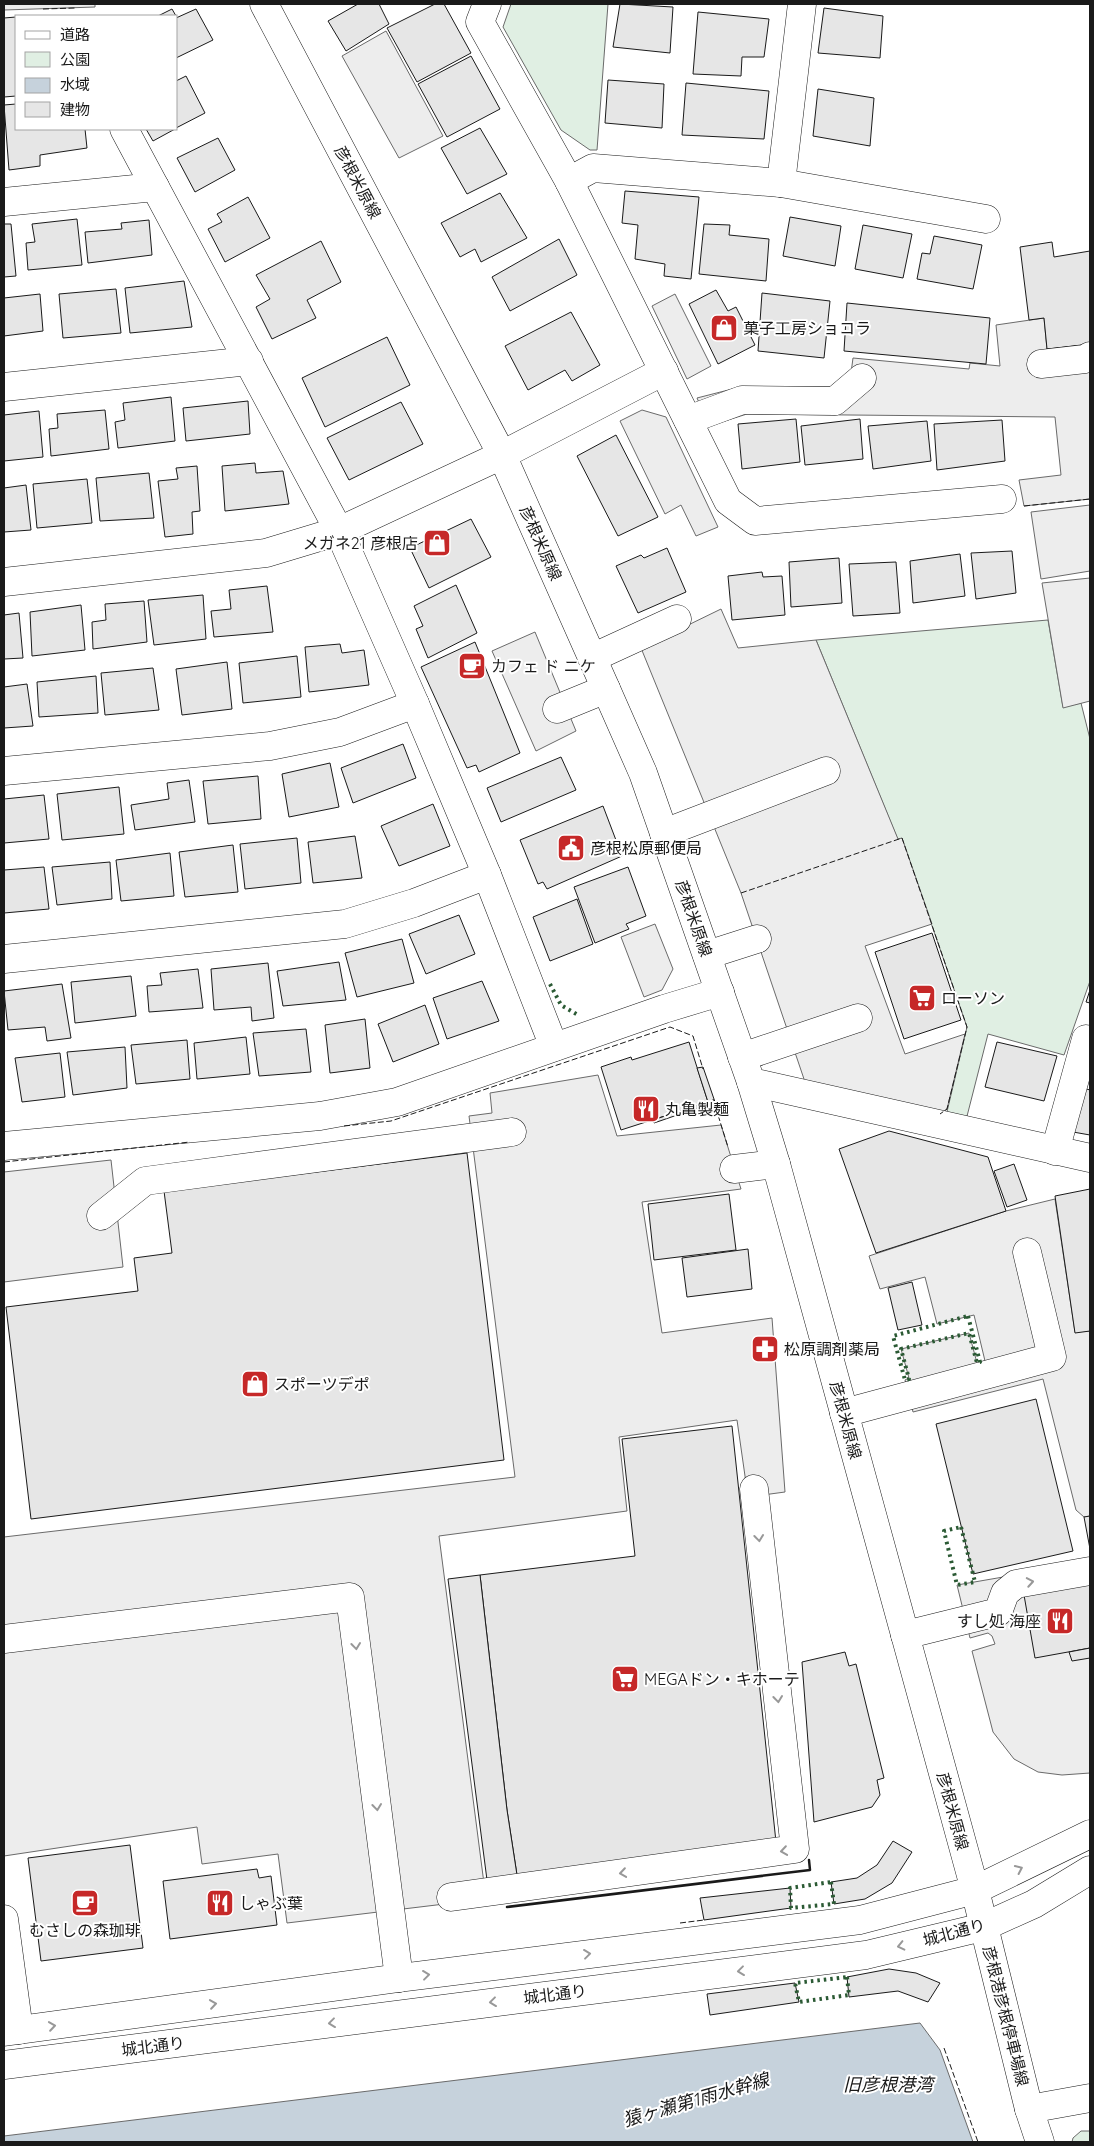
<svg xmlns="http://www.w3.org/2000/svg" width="1094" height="2146" font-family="Quicksand,'Noto Sans JP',sans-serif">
	<rect width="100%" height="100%" fill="#fff"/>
	<!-- green -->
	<g fill="#e0efe3" stroke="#6a6a6a">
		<path d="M511 4H608L597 150H590L561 130 503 27Z"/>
		<path d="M1048 620 1063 707 1081 703 1090 739V981L1064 1055 988 1034 965 1124 946 1116 967 1027 902 839 898 840 816 640Z"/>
		<path d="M1081 2131H1090V2142H1072L1073 2138Z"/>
	</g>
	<!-- parking -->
	<g fill="#ededed" stroke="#6a6a6a">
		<path d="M4 4H95V7L4 10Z"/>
		<path d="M386 31 443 136 399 158 342 56Z"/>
		<path d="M675 294 711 366 687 379 652 306Z"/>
		<path d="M1044 318 1047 349 1090 344V499L1024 506 1019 480 1061 475 1055 417 747 414 709 426 697 398 740 387H836L851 373 853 358 969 369 970 363 1000 366 996 325Z"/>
		<path d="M642 410 666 417 718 527 696 536 681 505 665 514 620 421Z"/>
		<path d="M1090 505V571L1041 579 1031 512Z"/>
		<path d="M1090 578V701L1063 708 1042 583Z"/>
		<path d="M721 609 738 648 816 640 898 839 902 838 932 924 865 946 905 1054 965 1034 947 1109 940 1114 805 1082 741 893 641 648Z"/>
		<path d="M535 632 576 731 536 751 492 651Z"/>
		<path d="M655 924 673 969 662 990 644 997 621 937Z"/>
		<path d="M598 1075 617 1136 721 1125 741 1189 642 1202 662 1333 772 1318 785 1492 748 1497 737 1420 619 1437 627 1511 439 1536 486 1899 287 1923 278 1854 202 1864 197 1827 4 1856V1537L515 1477 469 1116 492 1113 490 1093Z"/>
		<path d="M111 1160 123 1267 4 1282V1172Z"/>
		<path d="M1055 1199 1075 1332 1090 1331V1516L1084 1517 1076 1510 1043 1379 913 1412 905 1380 909 1378 901 1349 969 1333 977 1363 985 1361 974 1315 937 1324 925 1277 880 1289 869 1256 1006 1211Z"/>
		<path d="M1090 1562V1773L1062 1775 1038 1772 1014 1759 993 1732 972 1651 995 1644 992 1636 988 1633 970 1638 957 1585Z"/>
	</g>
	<!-- water -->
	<path fill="#c6d2dc" stroke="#6a6a6a" d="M920 2023 940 2050 973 2142H4V2136Z"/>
	<!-- building -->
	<g fill="#e6e6e6" stroke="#1a1a1a">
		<path d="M358 4H379L389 24 346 51 328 21Z"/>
		<path d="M435 4H444L471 53 417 82 387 28Z"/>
		<path d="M620 4 673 7 670 53 613 47Z"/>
		<path d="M824 8 883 16 880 58 818 53Z"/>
		<path d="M172 9 176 16H158Z"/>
		<path d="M196 9 213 40 176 58V18Z"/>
		<path d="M698 12 769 19 764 57H742L741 76 693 74Z"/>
		<path d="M16 17V96L4 97V18Z"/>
		<path d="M471 56 500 109 447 137 418 84Z"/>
		<path d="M186 76 205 113 176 128V81Z"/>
		<path d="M608 80 664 84 662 128 605 123Z"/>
		<path d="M686 83 769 91 764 139 682 135Z"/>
		<path d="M818 89 874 98 870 146 813 136Z"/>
		<path d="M16 104V129H85L87 148 40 155V166L9 170 4 105Z"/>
		<path d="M480 128 507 174 467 194 441 148Z"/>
		<path d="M146 129H175L153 141Z"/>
		<path d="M218 138 235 170 195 192 177 158Z"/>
		<path d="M625 191 699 197 691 279 664 276 665 264 635 259 638 225 622 223Z"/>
		<path d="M500 193 527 238 481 262 475 249 460 257 441 223Z"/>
		<path d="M248 197 270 238 225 262 208 229 222 222 217 214Z"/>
		<path d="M790 217 841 226 835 266 783 256Z"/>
		<path d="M77 219 82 265 28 270 26 243 35 242 32 224Z"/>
		<path d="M149 220 152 255 88 263 85 232 122 229 121 223Z"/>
		<path d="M4 224H11L16 276 4 277Z"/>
		<path d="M704 224 730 225 729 235 769 239 766 281 699 274Z"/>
		<path d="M863 225 912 234 903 278 855 269Z"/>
		<path d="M934 236 982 245 973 289 917 279 922 253 930 254Z"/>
		<path d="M559 239 577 275 510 311 492 277Z"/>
		<path d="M321 241 341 282 307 300 316 318 272 339 256 307 270 299 256 275Z"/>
		<path d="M1052 242 1054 257 1090 251V344L1047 349 1044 318 1029 320 1020 247Z"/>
		<path d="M184 281 192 327 130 333 125 288Z"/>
		<path d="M116 289 121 333 63 338 59 294Z"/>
		<path d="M716 290 728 311 736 307 755 345 718 364 689 304Z"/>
		<path d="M762 293 830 301 824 358 758 351Z"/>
		<path d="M40 294 43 331 4 336V298Z"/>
		<path d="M847 303 990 318 986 364 844 351Z"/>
		<path d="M571 312 600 365 572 381 565 370 528 390 505 346Z"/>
		<path d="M387 337 410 385 325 427 302 378Z"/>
		<path d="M171 397 175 441 118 448 115 422 125 420 123 403Z"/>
		<path d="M248 401 250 434 186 441 183 408Z"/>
		<path d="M401 402 423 444 349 480 327 438Z"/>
		<path d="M105 410 109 449 51 456 49 429 58 428 57 414Z"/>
		<path d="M39 411 43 457 4 461V415Z"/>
		<path d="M796 419 800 462 742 469 738 424Z"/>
		<path d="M860 419 863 459 805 465 801 426Z"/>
		<path d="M1002 420 1005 461 937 470 934 424Z"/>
		<path d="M927 421 931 461 873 469 868 426Z"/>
		<path d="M616 435 658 517 618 536 577 456Z"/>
		<path d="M255 463 256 473 283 471 289 504 225 511 222 466Z"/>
		<path d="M197 466 200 511 192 512 193 534 165 537 158 481 178 479 176 468Z"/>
		<path d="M149 473 154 518 100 521 96 478Z"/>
		<path d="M87 479 92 523 37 528 33 484Z"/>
		<path d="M26 485 31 530 4 532V488Z"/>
		<path d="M471 519 491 557 429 588 410 548Z"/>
		<path d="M667 548 686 592 638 613 616 566 641 555 644 558Z"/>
		<path d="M1012 551 1016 593 976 599 971 553Z"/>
		<path d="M960 554 965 596 913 603 910 561Z"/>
		<path d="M839 558 842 603 791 607 789 562Z"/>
		<path d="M896 562 900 613 853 616 849 564Z"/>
		<path d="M762 572 763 577 782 576 785 615 732 620 728 576Z"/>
		<path d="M456 585 477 633 428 658 416 629 423 626 414 606Z"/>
		<path d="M267 586 273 632 214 637 211 611 231 609 229 590Z"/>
		<path d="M203 595 206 639 154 645 148 600Z"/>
		<path d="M144 601 147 642 93 649 92 622 106 620 105 604Z"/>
		<path d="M81 605 85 650 32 656 30 612Z"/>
		<path d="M19 613 23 658 4 659V615Z"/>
		<path d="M475 642 520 753 479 772 476 765 467 768 421 667Z"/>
		<path d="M340 644 342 653 364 650 369 685 309 692 305 647Z"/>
		<path d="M297 656 301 697 243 703 239 663Z"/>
		<path d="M227 662 232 709 182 715 176 669Z"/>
		<path d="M153 668 159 710 105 715 101 673Z"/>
		<path d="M96 676 98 713 39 717 37 682Z"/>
		<path d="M27 684 33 726 4 728V687Z"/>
		<path d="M403 744 416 778 353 803 341 768Z"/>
		<path d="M561 757 576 790 501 822 487 788Z"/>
		<path d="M330 763 339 807 289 817 282 774Z"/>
		<path d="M258 776 261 819 208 824 203 781Z"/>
		<path d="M189 780 195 822 135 830 131 805 169 799 167 783Z"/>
		<path d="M119 787 124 834 62 840 57 794Z"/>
		<path d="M44 795 49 839 4 843V799Z"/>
		<path d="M433 804 450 846 399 866 381 826Z"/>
		<path d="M603 806 622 856 547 889 543 882 538 884 520 840Z"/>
		<path d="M355 836 362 878 313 883 308 842Z"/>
		<path d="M297 838 301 883 245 889 240 844Z"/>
		<path d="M233 845 238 892 185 897 179 852Z"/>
		<path d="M170 853 174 896 121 901 116 860Z"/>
		<path d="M110 862 112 899 57 905 52 867Z"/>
		<path d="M44 867 49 909 4 913V870Z"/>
		<path d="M628 867 646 916 626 924 629 929 595 943 574 887Z"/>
		<path d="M577 899 593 944 550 961 533 917Z"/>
		<path d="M459 915 475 954 426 974 409 934Z"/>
		<path d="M932 933 961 1020 904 1039 875 952Z"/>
		<path d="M402 939 414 983 357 997 345 953Z"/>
		<path d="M339 962 346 1000 283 1006 277 971Z"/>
		<path d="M268 963 274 1018 252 1021 251 1007 214 1010 211 969Z"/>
		<path d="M198 969 203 1008 149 1012 147 986 162 985 160 973Z"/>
		<path d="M131 976 136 1016 75 1023 71 982Z"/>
		<path d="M482 981 499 1021 447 1039 433 998Z"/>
		<path d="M62 984 71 1038 47 1041 45 1027 8 1030 4 991Z"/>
		<path d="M1090 990V1003L1086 1002Z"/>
		<path d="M425 1005 439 1044 393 1062 378 1024Z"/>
		<path d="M365 1019 370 1068 330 1073 325 1025Z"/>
		<path d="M306 1029 311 1072 259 1076 253 1033Z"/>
		<path d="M246 1037 250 1074 197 1079 194 1043Z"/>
		<path d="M187 1040 190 1079 136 1084 131 1045Z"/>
		<path d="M689 1042 708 1102 621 1130 601 1067 631 1057 632 1060Z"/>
		<path d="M997 1042 1057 1056 1044 1101 985 1087Z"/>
		<path d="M125 1047 127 1088 73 1095 67 1052Z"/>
		<path d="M60 1053 65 1097 22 1102 15 1058Z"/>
		<path d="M703 1067 715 1102 654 1123 653 1120 708 1102 697 1068Z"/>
		<path d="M1083 1088 1090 1090V1135L1073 1132Z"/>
		<path d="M889 1131 988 1157 1006 1211 876 1253 839 1149Z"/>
		<path d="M467 1153 504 1460 31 1519 6 1307 138 1291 134 1258 172 1253 164 1191Z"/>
		<path d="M1014 1164 1027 1200 1007 1207 994 1171Z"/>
		<path d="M1090 1189V1331L1075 1333 1055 1196Z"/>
		<path d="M729 1194 736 1250 654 1260 648 1204Z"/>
		<path d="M748 1249 752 1289 687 1297 682 1258Z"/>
		<path d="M912 1282 922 1325 898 1330 888 1288Z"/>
		<path d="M1036 1399 1073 1551 973 1574 936 1424Z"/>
		<path d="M732 1426 776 1842 517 1875 507 1810 480 1575 635 1556 622 1439Z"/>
		<path d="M1090 1516V1549L1084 1517Z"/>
		<path d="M480 1575 507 1810 517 1875 487 1880 448 1579Z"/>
		<path d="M1090 1583V1648L1035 1658 1024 1595Z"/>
		<path d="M1090 1648V1658L1072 1661 1069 1652Z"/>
		<path d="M845 1652 849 1666 856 1664 884 1778 877 1780 880 1795 872 1807 814 1822 802 1662Z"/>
		<path d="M893 1841 912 1852 892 1883 865 1899 834 1904 831 1882 857 1878 877 1865Z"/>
		<path d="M130 1845 143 1948 41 1961 28 1858Z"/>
		<path d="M257 1869 259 1878 271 1876 277 1925 170 1939 163 1881Z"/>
		<path d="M790 1888 791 1908 704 1920 700 1898Z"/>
		<path d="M889 1969 916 1973 940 1983 928 2002 898 1991 849 1997 847 1977Z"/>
		<path d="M795 1983 799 2002 710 2015 707 1994Z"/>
	</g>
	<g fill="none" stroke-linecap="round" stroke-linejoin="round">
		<!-- minor casing -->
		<g stroke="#1a1a1a" stroke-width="29">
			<g id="minor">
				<path d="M487 4 480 22 569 181 728 501 755 521 1002 499"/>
				<path d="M124 129 339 531 415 704 487 875 554 1047"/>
				<path d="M569 181 593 168 781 183 986 219"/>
				<path d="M781 183 802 4"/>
				<path d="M4 202 155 187"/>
				<path d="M1041 364 1085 359 1090 356"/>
				<path d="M4 387 249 361"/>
				<path d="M688 420 742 400 835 401 862 378"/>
				<path d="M4 582 266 553 339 531 502 455 664 371"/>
				<path d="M592 658 677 619"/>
				<path d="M557 709 606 689"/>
				<path d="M4 771 270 746 340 732 415 704"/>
				<path d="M664 833 826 771"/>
				<path d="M707 955 757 939"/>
				<path d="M4 959 345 924 414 903 487 875"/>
				<path d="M742 1057 858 1018"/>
				<path d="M751 1082 1090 1158"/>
				<path d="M4 1146 320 1116 397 1102 664 1009 720 992"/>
				<path d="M1055 1151 1086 1039"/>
				<path d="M734 1169 776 1164"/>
				<path d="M101 1216 145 1181 512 1132"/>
				<path d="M844 1413 1052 1357 1027 1252"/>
				<path d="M905 1635 998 1612 1005 1593 1016 1584 1090 1571"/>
				<path d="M4 1639 350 1597 399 1978"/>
				<path d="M451 1897 795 1849 754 1489"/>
				<path d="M4 1919 19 2030"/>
				<path d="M1029 2109 1090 2098"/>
			</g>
		</g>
		<!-- major casing -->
		<g stroke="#1a1a1a" stroke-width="29">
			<g id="major">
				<path d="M264 4 502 455 606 689 643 773 751 1082 776 1164 975 1890 1029 2109 1040 2142"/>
				<path d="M4 2032 399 1978 860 1920 975 1890 1090 1834"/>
				<path d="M4 2065 866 1955 983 1927 1034 1904 1090 1870"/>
			</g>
		</g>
		<!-- minor -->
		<use href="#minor" stroke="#fff" stroke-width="28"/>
		<!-- major -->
		<use href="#major" stroke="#fff" stroke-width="28"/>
		<!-- hedge -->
		<g stroke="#2b5a34" stroke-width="4" stroke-dasharray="2.5 4" stroke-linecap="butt">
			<path d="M550 984 561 1005 578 1015"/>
			<path d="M968 1316 980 1362 977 1363 969 1333 901 1349 909 1379 905 1380 893 1336Z"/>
			<path d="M961 1527 975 1582 957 1585 944 1531Z"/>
			<path d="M831 1882 834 1904 791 1908 790 1888Z"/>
			<path d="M847 1977 849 1995 799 2002 795 1983Z"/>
		</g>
		<!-- fence -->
		<g stroke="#1a1a1a" stroke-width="1" stroke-dasharray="6 2.5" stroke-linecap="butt">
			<path d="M43 9 75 8"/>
			<path d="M4 180V182"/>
			<path d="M1024 506 1090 499"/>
			<path d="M741 893 902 838 967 1027 947 1109 940 1114"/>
			<path d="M713 1099 728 1147"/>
			<path d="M344 1126 391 1121 670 1027 693 1036 703 1069"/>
			<path d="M4 1162 190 1142"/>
			<path d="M680 1923 704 1920"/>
			<path d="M944 2048 978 2142"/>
		</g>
		<!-- wall -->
		<path stroke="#1a1a1a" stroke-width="2.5" d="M507 1907 810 1870 809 1860"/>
	</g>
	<!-- one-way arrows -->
	<defs><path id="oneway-chevron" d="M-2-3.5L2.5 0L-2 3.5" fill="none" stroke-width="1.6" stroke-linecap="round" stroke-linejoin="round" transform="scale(1.25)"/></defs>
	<g stroke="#989898">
		<use href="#oneway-chevron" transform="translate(759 1538) rotate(83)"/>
		<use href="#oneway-chevron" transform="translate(1030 1582) rotate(-10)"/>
		<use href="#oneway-chevron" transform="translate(356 1646) rotate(83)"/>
		<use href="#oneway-chevron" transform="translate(778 1699) rotate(83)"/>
		<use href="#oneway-chevron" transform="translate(377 1807) rotate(83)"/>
		<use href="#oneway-chevron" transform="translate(784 1851) rotate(172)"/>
		<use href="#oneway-chevron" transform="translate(1019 1869) rotate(-25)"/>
		<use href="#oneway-chevron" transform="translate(623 1873) rotate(172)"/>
		<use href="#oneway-chevron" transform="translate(901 1946) rotate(167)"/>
		<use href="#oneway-chevron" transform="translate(587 1954) rotate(-7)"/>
		<use href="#oneway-chevron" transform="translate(741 1971) rotate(173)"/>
		<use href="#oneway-chevron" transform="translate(426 1975) rotate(-7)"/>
		<use href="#oneway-chevron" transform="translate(493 2002) rotate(173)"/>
		<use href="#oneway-chevron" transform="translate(213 2004) rotate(-8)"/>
		<use href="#oneway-chevron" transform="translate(332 2023) rotate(173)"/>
		<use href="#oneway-chevron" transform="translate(52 2026) rotate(-8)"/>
	</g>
	<!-- icons -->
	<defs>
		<g id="shop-square" transform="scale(1.4375)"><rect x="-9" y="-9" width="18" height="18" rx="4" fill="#c62828" stroke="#fff"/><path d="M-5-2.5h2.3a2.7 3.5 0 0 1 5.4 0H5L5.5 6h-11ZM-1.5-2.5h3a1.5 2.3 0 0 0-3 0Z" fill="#fff"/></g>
		<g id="cafe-square" transform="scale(1.4375)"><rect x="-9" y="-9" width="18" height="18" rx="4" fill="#c62828" stroke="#fff"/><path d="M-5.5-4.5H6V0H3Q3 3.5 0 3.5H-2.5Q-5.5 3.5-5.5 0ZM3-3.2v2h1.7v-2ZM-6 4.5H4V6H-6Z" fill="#fff"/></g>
		<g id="civic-square" transform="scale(1.4375)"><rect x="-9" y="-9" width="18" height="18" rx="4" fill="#c62828" stroke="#fff"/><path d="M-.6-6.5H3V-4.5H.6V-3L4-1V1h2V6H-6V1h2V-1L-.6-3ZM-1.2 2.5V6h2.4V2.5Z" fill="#fff"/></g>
		<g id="supermarket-square" transform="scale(1.4375)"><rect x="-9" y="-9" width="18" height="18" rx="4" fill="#c62828" stroke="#fff"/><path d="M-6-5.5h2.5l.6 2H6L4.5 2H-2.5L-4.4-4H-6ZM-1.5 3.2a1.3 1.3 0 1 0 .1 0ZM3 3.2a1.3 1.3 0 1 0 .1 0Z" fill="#fff"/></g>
		<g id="restaurant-square" transform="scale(1.4375)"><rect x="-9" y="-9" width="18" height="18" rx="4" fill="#c62828" stroke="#fff"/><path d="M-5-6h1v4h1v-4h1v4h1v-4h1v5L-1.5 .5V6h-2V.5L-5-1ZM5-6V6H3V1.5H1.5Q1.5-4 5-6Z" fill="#fff"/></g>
		<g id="pharmacy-square" transform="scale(1.4375)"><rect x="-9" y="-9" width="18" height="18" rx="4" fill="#c62828" stroke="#fff"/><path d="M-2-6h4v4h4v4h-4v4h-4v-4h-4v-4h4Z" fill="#fff"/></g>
	</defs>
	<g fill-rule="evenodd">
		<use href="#shop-square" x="724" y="328"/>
		<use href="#shop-square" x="437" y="543"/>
		<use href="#cafe-square" x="472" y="666"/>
		<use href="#civic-square" x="571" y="848"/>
		<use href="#supermarket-square" x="922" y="998"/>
		<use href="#restaurant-square" x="646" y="1109"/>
		<use href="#pharmacy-square" x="765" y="1349"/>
		<use href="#shop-square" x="255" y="1384"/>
		<use href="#restaurant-square" x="1060" y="1621"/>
		<use href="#supermarket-square" x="625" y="1679"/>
		<use href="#cafe-square" x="85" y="1903"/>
		<use href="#restaurant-square" x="220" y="1903"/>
	</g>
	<g text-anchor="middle" stroke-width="4" stroke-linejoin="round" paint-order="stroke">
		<!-- street labels -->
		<g font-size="16" fill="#1a1a1a" stroke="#fff">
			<text transform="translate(358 182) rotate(62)" y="6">彦根米原線</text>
			<text transform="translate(541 543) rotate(66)" y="6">彦根米原線</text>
			<text transform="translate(694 918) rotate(71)" y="6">彦根米原線</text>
			<text transform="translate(846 1420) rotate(75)" y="6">彦根米原線</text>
			<text transform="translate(953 1811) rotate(75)" y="6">彦根米原線</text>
			<text transform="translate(954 1932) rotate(-15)" y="6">城北通り</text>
			<text transform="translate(555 1994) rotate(-7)" y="6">城北通り</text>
			<text transform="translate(1006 2016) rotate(76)" y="6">彦根港彦根停車場線</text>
			<text transform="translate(153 2046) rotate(-7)" y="6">城北通り</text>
		</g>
		<!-- poi labels -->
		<g font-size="16" fill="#1a1a1a" stroke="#fff" text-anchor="start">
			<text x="743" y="334">菓子工房ショコラ</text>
			<text x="418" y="549" text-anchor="end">メガネ21 彦根店</text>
			<text x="491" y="672">カフェ ド ニケ</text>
			<text x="590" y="854">彦根松原郵便局</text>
			<text x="941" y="1004">ローソン</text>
			<text x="665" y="1115">丸亀製麺</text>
			<text x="784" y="1355">松原調剤薬局</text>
			<text x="274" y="1390">スポーツデポ</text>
			<text x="1041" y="1627" text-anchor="end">すし処 海座</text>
			<text x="644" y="1685">MEGAドン・キホーテ</text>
			<text x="239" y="1909">しゃぶ葉</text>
			<text x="85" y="1936" text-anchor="middle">むさしの森珈琲</text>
		</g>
		<!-- water labels -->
		<g font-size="18" font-style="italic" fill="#1a1a1a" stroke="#fff">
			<text x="888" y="2091">旧彦根港湾</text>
			<text transform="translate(696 2100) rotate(-16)" y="6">猿ヶ瀬第1雨水幹線</text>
		</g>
	</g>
	<!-- border -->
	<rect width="1094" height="2146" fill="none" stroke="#1a1a1a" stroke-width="10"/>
	<!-- legend -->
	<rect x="15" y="15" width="162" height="115" fill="#ffffff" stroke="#a3a3a3"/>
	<rect x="25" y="31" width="25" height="8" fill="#ffffff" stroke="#a3a3a3"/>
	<text x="60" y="40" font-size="15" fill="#1a1a1a">道路</text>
	<rect x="25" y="52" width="25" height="15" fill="#e0efe3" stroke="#a3a3a3"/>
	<text x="60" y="65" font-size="15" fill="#1a1a1a">公園</text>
	<rect x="25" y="78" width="25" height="15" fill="#c6d2dc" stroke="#a3a3a3"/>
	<text x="60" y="90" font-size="15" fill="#1a1a1a">水域</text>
	<rect x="25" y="102" width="25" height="15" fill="#e6e6e6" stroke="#a3a3a3"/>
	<text x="60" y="115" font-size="15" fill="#1a1a1a">建物</text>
</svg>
